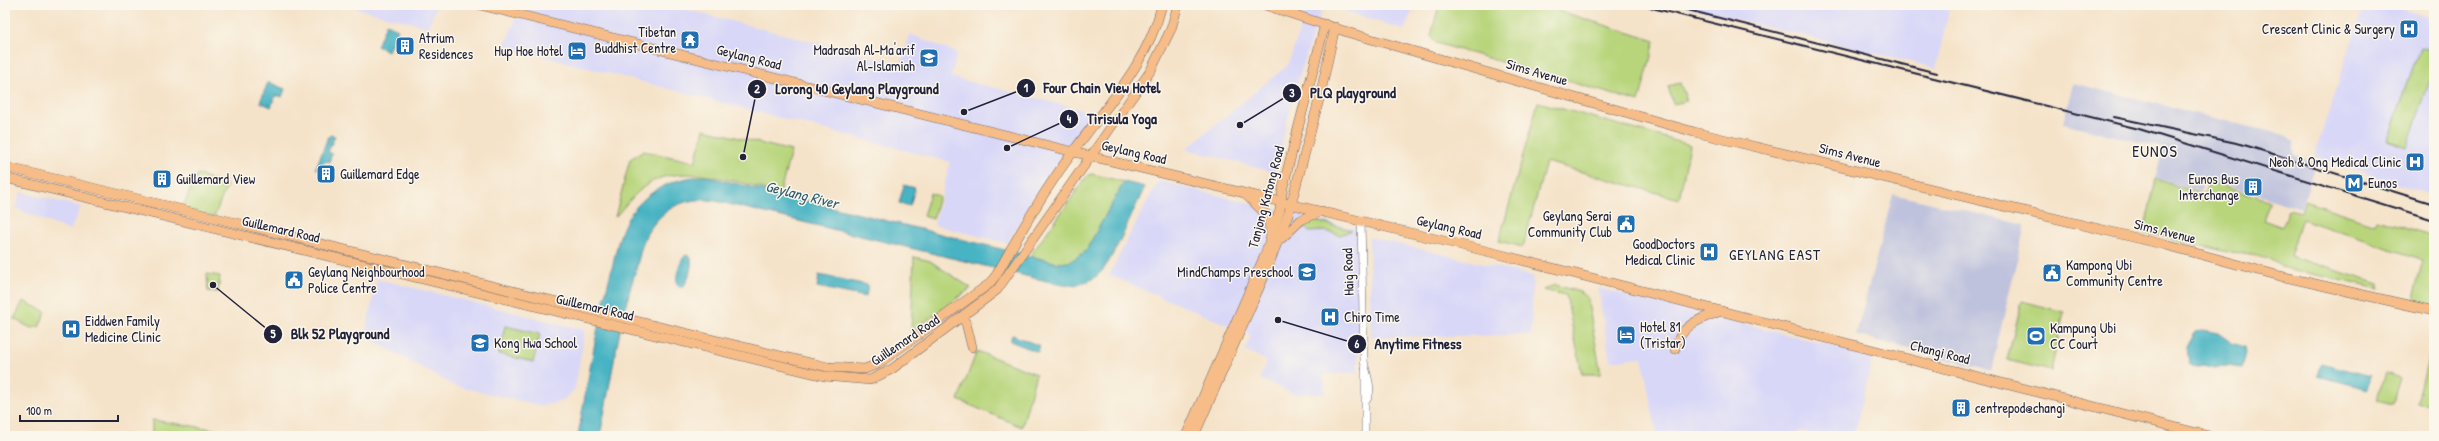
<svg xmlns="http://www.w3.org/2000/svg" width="2439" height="441" font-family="'Patrick Hand',sans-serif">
	<rect width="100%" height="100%" fill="#fbf7ec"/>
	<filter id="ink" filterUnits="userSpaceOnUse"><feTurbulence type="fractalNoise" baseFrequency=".025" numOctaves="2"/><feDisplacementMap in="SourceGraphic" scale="8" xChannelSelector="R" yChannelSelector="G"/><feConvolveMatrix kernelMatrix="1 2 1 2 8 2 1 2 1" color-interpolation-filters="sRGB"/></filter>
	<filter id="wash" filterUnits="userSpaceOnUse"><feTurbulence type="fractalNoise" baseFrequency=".012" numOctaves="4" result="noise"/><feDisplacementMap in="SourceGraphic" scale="16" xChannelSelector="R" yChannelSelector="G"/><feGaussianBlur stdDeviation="0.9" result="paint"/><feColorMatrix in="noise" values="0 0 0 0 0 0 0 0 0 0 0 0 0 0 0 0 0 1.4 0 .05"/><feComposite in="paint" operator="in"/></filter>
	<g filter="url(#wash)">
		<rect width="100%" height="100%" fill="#f5e3c9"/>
		<!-- built -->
		<g fill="#d8d7f8">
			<path d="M357 5H437L428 27 355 8Z"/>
			<path d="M494 5H668L901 64 910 34 957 53 951 77 1095 113 1046 187 1041 186 1007 243 934 225 950 162 504 46 521 7Z"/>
			<path d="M1282 5H1323L1297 83 1274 172 1186 149 1288 65 1305 14Z"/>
			<path d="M1327 5H1415L1404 30Z"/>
			<path d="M1679 5H1950L1936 68Z"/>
			<path d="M2364 5H2391L2434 19V196L2314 156Z"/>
			<path d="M1158 181 1360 230 1358 373 1324 374 1325 394H1295L1260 379 1267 361 1245 350 1251 335 1109 275Z"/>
			<path d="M21 192 81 207 70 231 15 208Z"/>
			<path d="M1369 237 1533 276 1531 335 1371 337Z"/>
			<path d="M377 279 585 330 575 389 562 401 543 406 455 386 365 336Z"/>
			<path d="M1598 288 1873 356 1854 436H1821L1799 431 1797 436H1657L1642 357 1610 361Z"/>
		</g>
		<!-- industrial -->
		<g fill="#bfc2dd">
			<path d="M2073 83 2287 136 2294 142V156L2316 164 2301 209 2205 178 2200 192 2156 178 2164 148 2063 123Z"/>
			<path d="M1893 194 2025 225 1991 371 1856 335Z"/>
		</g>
		<!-- green -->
		<g fill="#b8d57b" stroke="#6d7c5b">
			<path d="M1439 5H1541L1655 41 1639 102 1436 43 1431 36Z"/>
			<path d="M2420 47 2434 52V81L2430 80 2407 147 2388 140Z"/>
			<path d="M1680 83 1687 101 1673 104 1668 86Z"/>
			<path d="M1538 102 1690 145 1679 199 1546 162 1523 247 1499 241Z"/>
			<path d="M704 129 791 151 780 193C742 184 683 161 648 184 635 193 625 206 615 217L630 159 644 151 695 162Z"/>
			<path d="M197 174 227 185 214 217 182 209Z"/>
			<path d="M1092 174 1124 182 1085 252 1078 259 1069 262 1058 263 1030 256 1088 175Z"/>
			<path d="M2156 179 2204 195 2209 181 2270 202 2263 220 2282 227 2289 210 2301 213 2305 201 2375 224 2377 219 2434 236V306L2414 301V294L2423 260 2302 219 2290 256 2379 284V289L2281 267C2270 254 2245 253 2228 252L2144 232Z"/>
			<path d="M930 193 939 196 933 219 923 216Z"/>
			<path d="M1315 221 1352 230 1340 235 1325 231 1309 232 1305 228H1302V225Z"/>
			<path d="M914 257 930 261 971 288 911 332Z"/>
			<path d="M207 274 220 276 218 292 208 291Z"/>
			<path d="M1555 285 1580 292 1587 297 1601 374H1582L1566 295 1543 290Z"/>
			<path d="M23 301 46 312 39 327 31 328 14 319Z"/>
			<path d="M2022 301 2064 312 2051 371 2007 360Z"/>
			<path d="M505 326 540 334 533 362 499 354Z"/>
			<path d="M2434 336V406L2417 402Z"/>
			<path d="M977 351 1036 374 1022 427 958 400Z"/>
			<path d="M2385 373 2401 378 2393 404 2377 400Z"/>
			<path d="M152 420 225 431 234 436H152Z"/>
		</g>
		<!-- water -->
		<g fill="#46b3c3" stroke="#346a7f">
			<path d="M386 24 398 29 388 51 377 46Z"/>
			<path d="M268 82 285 89 282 97 276 95 271 107 260 102Z"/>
			<path d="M331 135 335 136 328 152 332 154 329 162 325 161 321 171 316 168 328 137Z"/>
			<path d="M705 176 1058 263 1069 262 1085 252 1124 182 1145 187C1135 206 1113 261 1100 273 1090 283 1077 286 1063 285L716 201C688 196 666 206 650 229 642 239 640 256 636 269 619 324 611 380 600 436H578C588 378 598 320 613 264 617 247 620 229 630 215 647 190 675 177 705 176Z"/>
			<path d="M904 185 915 188 910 206 899 203Z"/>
			<path d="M686 255 691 257C693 265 688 281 683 287H679C673 282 680 259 686 255Z"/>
			<path d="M819 275 868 285 866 297 817 287Z"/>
			<path d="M2202 330 2218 333 2232 343 2245 347 2246 353 2242 368 2226 366 2215 369 2204 366 2197 367 2189 364 2187 347 2196 331Z"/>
			<path d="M1012 335 1040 346 1038 352 1010 341Z"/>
			<path d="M2321 363 2371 376 2368 389 2318 376Z"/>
		</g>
	</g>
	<g filter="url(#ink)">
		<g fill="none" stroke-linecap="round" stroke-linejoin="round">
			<!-- minor casing -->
			<g stroke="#6c666d" stroke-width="8">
				<g id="minor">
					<path d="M1361 221 1364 360C1365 373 1375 389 1366 401"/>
					<path d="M1365 436V371"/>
				</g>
			</g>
			<!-- major casing -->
			<g stroke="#6c666d" stroke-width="10">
				<g id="major">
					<path d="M480 5 1098 158 1490 252 2209 436"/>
					<path d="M1265 5 1350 33 1694 132 2166 245 2280 276 2434 311"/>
					<path d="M5 167C280 232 553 303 828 367L865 369 878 364 989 284 997 274"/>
					<path d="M5 178 824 376 870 380 892 369 997 290 1151 70 1171 29 1178 5"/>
					<path d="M1245 194 1269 217 1270 233"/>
					<path d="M1282 238 1301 220 1322 211"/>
					<path d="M1011 249C1030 215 1051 181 1075 149 1109 103 1148 62 1162 5"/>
					<path d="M962 318 966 323 972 347"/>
					<path d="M1675 349C1681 324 1700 319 1721 311"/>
					<path d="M1186 436 1264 257 1280 210 1283 187 1325 24"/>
					<path d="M1194 436 1266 272 1289 212 1320 96 1335 27"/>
				</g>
			</g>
			<!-- minor -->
			<use href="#minor" stroke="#fff" stroke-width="7"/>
			<!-- major -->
			<use href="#major" stroke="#f7bd88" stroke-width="9"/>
			<!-- rail -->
			<g stroke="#22223b" stroke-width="2">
				<path d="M1640 5 2139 129 2434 220"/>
				<path d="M1668 5 1937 73"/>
				<path d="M2114 117 2241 144 2434 204"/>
			</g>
			<!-- major-bridge casing -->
			<g stroke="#6c666d" stroke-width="10" stroke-linecap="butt">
				<path id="major-bridge" d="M997 274 1011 249"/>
			</g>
			<!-- major-bridge -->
			<use href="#major-bridge" stroke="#f7bd88" stroke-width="9"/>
		</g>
	</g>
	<!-- icons -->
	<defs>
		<g id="hospital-square" transform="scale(1)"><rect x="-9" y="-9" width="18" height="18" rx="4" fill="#1f6fb2" stroke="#fbf7ec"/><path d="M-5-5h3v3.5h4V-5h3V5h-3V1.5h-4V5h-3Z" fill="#fff"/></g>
		<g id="temple-square" transform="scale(1)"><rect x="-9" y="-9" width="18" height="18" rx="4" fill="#1f6fb2" stroke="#fbf7ec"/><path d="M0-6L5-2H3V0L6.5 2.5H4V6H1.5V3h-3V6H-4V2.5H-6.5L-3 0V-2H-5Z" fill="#fff"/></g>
		<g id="building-square" transform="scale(1)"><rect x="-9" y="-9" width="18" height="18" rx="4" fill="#1f6fb2" stroke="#fbf7ec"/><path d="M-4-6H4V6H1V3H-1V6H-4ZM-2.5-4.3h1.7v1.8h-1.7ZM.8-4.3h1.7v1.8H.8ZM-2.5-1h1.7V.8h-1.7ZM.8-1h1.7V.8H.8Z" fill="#fff"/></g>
		<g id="hotel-square" transform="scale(1)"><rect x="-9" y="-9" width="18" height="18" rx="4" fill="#1f6fb2" stroke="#fbf7ec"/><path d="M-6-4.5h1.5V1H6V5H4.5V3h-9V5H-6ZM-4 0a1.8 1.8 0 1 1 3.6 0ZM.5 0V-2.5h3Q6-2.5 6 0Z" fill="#fff"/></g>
		<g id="school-square" transform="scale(1)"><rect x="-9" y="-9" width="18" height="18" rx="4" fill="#1f6fb2" stroke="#fbf7ec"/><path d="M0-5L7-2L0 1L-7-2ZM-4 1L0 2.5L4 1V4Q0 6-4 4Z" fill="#fff"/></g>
		<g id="metro-square" transform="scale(1)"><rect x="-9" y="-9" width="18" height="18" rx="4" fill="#1f6fb2" stroke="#fbf7ec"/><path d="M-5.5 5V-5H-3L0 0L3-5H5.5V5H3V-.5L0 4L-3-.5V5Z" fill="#fff"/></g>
		<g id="civic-square" transform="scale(1)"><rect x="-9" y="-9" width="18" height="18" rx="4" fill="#1f6fb2" stroke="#fbf7ec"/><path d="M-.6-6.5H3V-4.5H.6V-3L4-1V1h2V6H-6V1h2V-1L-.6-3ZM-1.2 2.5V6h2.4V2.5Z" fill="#fff"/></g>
		<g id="stadium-square" transform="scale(1)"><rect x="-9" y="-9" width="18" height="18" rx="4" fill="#1f6fb2" stroke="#fbf7ec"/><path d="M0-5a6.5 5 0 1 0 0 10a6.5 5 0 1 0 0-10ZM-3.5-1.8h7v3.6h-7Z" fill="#fff"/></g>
	</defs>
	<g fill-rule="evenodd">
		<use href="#hospital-square" x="2409" y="29"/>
		<use href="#temple-square" x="690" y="40"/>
		<use href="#building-square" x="405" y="46"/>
		<use href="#hotel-square" x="577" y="51"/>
		<use href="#school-square" x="929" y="58"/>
		<use href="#hospital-square" x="2415" y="162"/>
		<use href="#building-square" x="326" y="174"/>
		<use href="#building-square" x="162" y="179"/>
		<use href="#metro-square" x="2354" y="183"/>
		<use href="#building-square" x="2253" y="187"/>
		<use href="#civic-square" x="1626" y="224"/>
		<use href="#hospital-square" x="1709" y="252"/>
		<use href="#school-square" x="1307" y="272"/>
		<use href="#civic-square" x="2052" y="273"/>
		<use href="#civic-square" x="294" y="280"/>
		<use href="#hospital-square" x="1330" y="317"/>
		<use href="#hospital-square" x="71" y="329"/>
		<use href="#hotel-square" x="1626" y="335"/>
		<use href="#stadium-square" x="2036" y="336"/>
		<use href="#school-square" x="480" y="343"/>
		<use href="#building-square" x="1961" y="408"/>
	</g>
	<g text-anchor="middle" stroke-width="3" stroke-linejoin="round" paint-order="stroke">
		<!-- poi labels -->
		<g font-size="14" fill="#22223b" stroke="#fbf7ec" text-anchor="start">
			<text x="2395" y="34" text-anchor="end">Crescent Clinic &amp; Surgery</text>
			<text x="676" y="37" text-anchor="end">Tibetan<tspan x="676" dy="16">Buddhist Centre</tspan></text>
			<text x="419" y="43">Atrium<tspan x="419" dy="16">Residences</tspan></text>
			<text x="915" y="55" text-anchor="end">Madrasah Al-Ma'arif<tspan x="915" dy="16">Al-Islamiah</tspan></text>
			<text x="563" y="56" text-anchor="end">Hup Hoe Hotel</text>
			<text x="2401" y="167" text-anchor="end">Neoh &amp; Ong Medical Clinic</text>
			<text x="340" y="179">Guillemard Edge</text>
			<text x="176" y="184">Guillemard View</text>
			<text x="2239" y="184" text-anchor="end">Eunos Bus<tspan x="2239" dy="16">Interchange</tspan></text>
			<text x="2368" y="188">Eunos</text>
			<text x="1612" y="221" text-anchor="end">Geylang Serai<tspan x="1612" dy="16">Community Club</tspan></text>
			<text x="1695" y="249" text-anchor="end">GoodDoctors<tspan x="1695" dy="16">Medical Clinic</tspan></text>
			<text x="2066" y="270">Kampong Ubi<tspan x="2066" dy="16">Community Centre</tspan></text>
			<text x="308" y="277">Geylang Neighbourhood<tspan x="308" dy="16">Police Centre</tspan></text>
			<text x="1293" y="277" text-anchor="end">MindChamps Preschool</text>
			<text x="1344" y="322">Chiro Time</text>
			<text x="85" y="326">Eiddwen Family<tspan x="85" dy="16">Medicine Clinic</tspan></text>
			<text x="1640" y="332">Hotel 81<tspan x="1640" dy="16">(Tristar)</tspan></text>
			<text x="2050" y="333">Kampung Ubi<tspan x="2050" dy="16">CC Court</tspan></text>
			<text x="494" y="348">Kong Hwa School</text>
			<text x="1975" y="413">centrepod@changi</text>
		</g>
		<!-- street labels -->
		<g font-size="14" fill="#22223b" stroke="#fbf7ec">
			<text transform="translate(749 57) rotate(14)" y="5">Geylang Road</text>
			<text transform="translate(1537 72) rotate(16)" y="5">Sims Avenue</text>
			<text transform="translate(1134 152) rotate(13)" y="5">Geylang Road</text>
			<text transform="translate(1850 155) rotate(14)" y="5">Sims Avenue</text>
			<text transform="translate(1266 197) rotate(-75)" y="5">Tanjong Katong Road</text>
			<text transform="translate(1449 227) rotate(13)" y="5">Geylang Road</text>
			<text transform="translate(281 229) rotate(13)" y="5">Guillemard Road</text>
			<text transform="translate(2165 231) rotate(14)" y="5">Sims Avenue</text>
			<text transform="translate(1348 272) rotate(-92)" y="5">Haig Road</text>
			<text transform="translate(595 307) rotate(13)" y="5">Guillemard Road</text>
			<text transform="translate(905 340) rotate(-34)" y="5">Guillemard Road</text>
			<text transform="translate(1940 352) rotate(14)" y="5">Changi Road</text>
		</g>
		<!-- water labels -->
		<g font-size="15" font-style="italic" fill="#305c71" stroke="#fbf7ec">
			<text transform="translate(802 195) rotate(14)" y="5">Geylang River</text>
		</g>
		<!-- neighbourhood labels -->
		<g font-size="15" letter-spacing="1" fill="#22223b" stroke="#fbf7ec">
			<text x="1775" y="260">GEYLANG EAST</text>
		</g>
		<!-- quarter labels -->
		<g font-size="16" letter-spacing="1" fill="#22223b" stroke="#fbf7ec">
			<text x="2155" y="157">EUNOS</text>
		</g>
	</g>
	<!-- callouts -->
	<path fill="none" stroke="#22223b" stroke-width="1.5" d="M964 112L1026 88M743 157L757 89M1240 125L1292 93M1007 148L1069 119M213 285L273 334M1278 320L1357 344"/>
	<g fill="#22223b" stroke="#fbf7ec" stroke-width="1.5">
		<circle cx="964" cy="112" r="4"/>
		<circle cx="743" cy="157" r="4"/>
		<circle cx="1240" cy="125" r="4"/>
		<circle cx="1007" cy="148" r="4"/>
		<circle cx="213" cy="285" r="4"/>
		<circle cx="1278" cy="320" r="4"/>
		<circle cx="1026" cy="88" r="10"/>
		<circle cx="757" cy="89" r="10"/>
		<circle cx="1292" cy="93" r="10"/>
		<circle cx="1069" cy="119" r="10"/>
		<circle cx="273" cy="334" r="10"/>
		<circle cx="1357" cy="344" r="10"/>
	</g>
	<g font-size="12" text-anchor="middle" font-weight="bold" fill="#fff">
		<text x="1026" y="92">1</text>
		<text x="757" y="93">2</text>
		<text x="1292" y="97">3</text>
		<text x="1069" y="123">4</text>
		<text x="273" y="338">5</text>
		<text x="1357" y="348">6</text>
	</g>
	<g font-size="15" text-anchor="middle" font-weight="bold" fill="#22223b" stroke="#fbf7ec" stroke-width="3" stroke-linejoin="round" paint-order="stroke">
		<text x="1102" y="93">Four Chain View Hotel</text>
		<text x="857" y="94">Lorong 40 Geylang Playground</text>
		<text x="1353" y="98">PLQ playground</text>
		<text x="1122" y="124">Tirisula Yoga</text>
		<text x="340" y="339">Blk 52 Playground</text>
		<text x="1418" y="349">Anytime Fitness</text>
	</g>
	<!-- margin -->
	<rect width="2439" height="441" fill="none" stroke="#fbf7ec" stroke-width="20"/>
	<!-- scale -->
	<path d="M20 415v6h98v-6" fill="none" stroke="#22223b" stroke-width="2"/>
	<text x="26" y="415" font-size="12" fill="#22223b" stroke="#fbf7ec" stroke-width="3" paint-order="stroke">100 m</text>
</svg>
